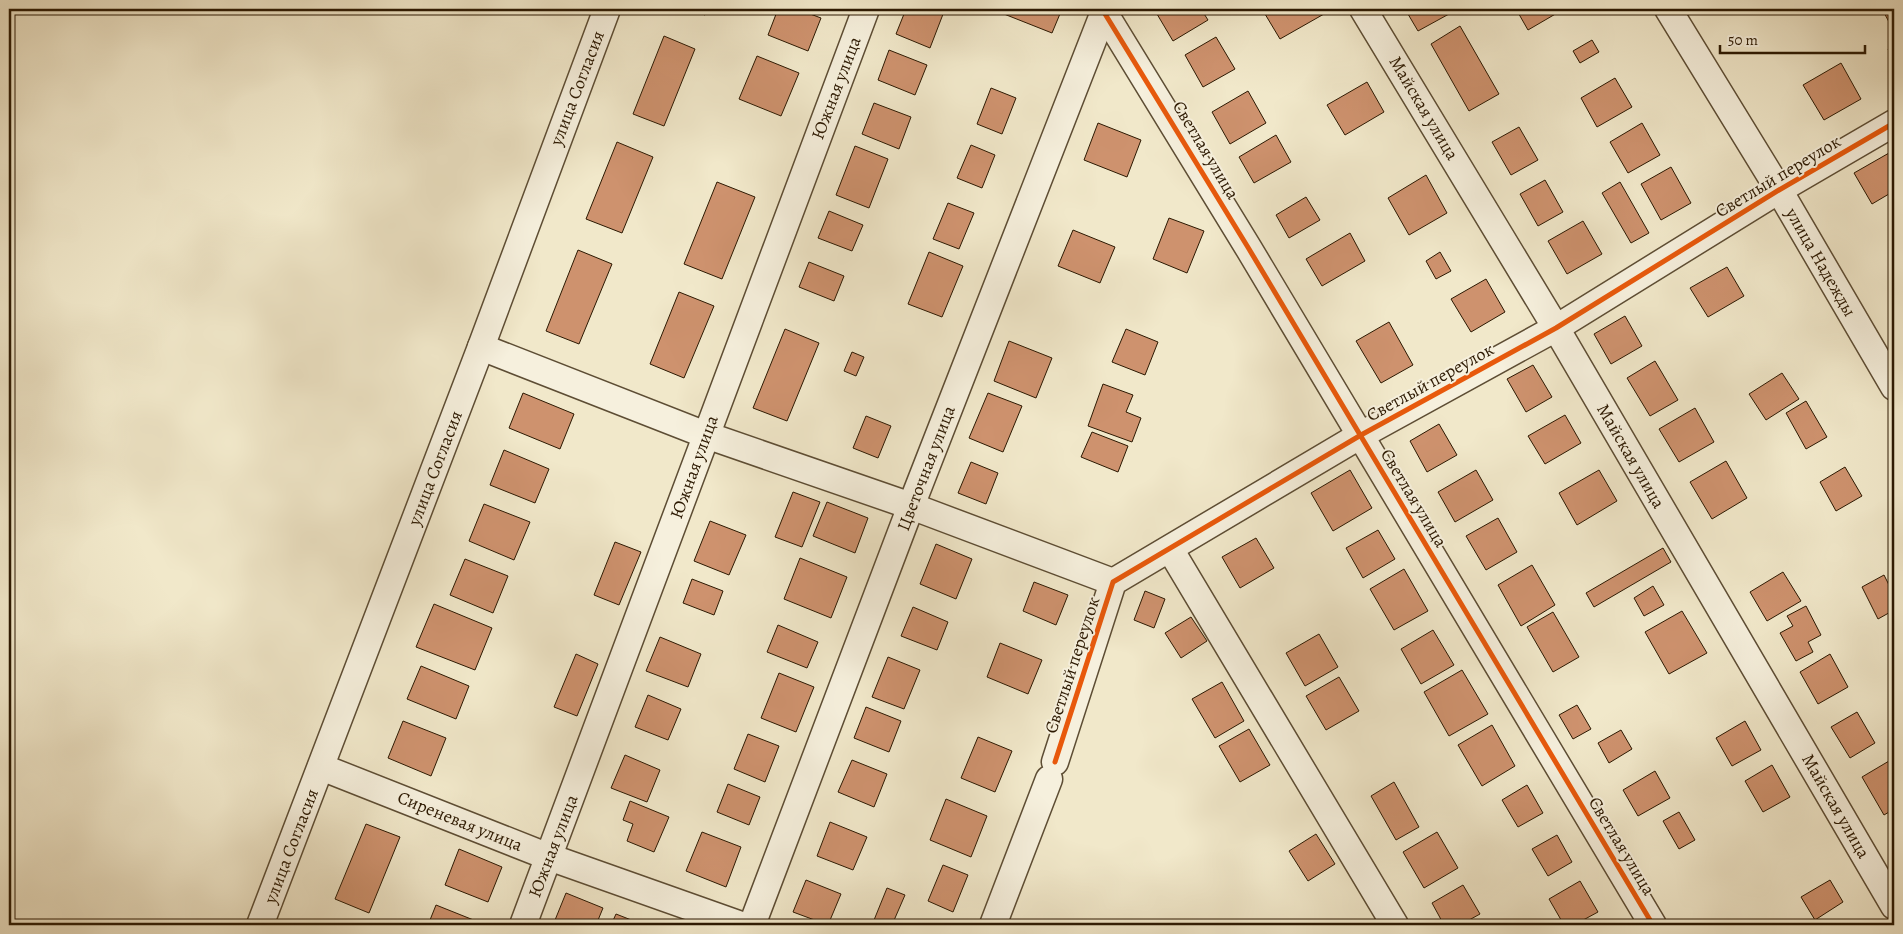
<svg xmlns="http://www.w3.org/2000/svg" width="1903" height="934" font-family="Alegreya,serif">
	<rect width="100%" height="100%" fill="#f1e8ca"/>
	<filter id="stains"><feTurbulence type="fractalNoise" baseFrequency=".004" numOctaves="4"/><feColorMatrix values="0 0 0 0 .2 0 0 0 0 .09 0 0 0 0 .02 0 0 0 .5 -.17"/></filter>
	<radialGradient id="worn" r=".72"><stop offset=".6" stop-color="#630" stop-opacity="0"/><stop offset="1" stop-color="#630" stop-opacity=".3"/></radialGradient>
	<!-- building -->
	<g fill="#ce926e" stroke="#2c1902">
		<path d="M689 9H707L705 15Z"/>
		<path d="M778 9H797L821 18 808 51 768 35Z"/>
		<path d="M906 9H945L930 48 896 34Z"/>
		<path d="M1007 9H1062L1052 33 1004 14Z"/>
		<path d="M1154 9H1201L1208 20 1173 41Z"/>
		<path d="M1262 9H1330L1331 10 1280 39Z"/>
		<path d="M1405 9H1446L1449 14 1418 31Z"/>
		<path d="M1516 9H1564L1528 30Z"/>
		<path d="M1882 9H1894V19L1889 22Z"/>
		<path d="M1460 26 1499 94 1469 111 1431 44Z"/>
		<path d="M664 36 695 49 664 126 633 114Z"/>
		<path d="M1216 37 1235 69 1203 87 1185 55Z"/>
		<path d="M1592 40 1599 52 1580 63 1573 51Z"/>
		<path d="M1894 46V61L1888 49Z"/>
		<path d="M889 50 927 65 915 95 878 80Z"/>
		<path d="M757 56 799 73 781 116 739 99Z"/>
		<path d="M1841 63 1861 99 1824 120 1803 85Z"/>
		<path d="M1615 78 1632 107 1597 127 1581 98Z"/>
		<path d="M1367 82 1384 112 1345 135 1327 105Z"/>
		<path d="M991 88 1016 98 1002 134 977 124Z"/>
		<path d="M1248 91 1266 123 1230 144 1212 112Z"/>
		<path d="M874 103 911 117 899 149 862 134Z"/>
		<path d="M1098 123 1141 140 1127 177 1084 160Z"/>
		<path d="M1642 123 1660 155 1628 173 1610 142Z"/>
		<path d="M1519 127 1538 160 1511 175 1492 142Z"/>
		<path d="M1276 135 1291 162 1254 183 1239 157Z"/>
		<path d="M617 142 653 157 622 233 586 219Z"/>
		<path d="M971 145 995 155 982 188 957 178Z"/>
		<path d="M855 146 888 159 869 208 836 195Z"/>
		<path d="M1889 153 1894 162V191L1872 204 1854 173Z"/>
		<path d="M1671 167 1691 203 1661 220 1641 184Z"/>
		<path d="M1426 175 1447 213 1409 235 1388 198Z"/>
		<path d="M1545 180 1563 212 1538 226 1520 194Z"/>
		<path d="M717 182 755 197 722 279 684 264Z"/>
		<path d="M1620 182 1649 233 1631 243 1602 193Z"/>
		<path d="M1306 197 1320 220 1289 238 1276 215Z"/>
		<path d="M948 203 974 213 959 249 933 239Z"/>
		<path d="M829 211 863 225 852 251 818 238Z"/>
		<path d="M1169 218 1204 231 1187 273 1153 259Z"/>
		<path d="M1583 221 1602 254 1567 274 1548 241Z"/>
		<path d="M1073 230 1115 247 1100 283 1058 266Z"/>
		<path d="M1350 233 1365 261 1322 286 1306 259Z"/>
		<path d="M578 250 612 264 579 344 546 331Z"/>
		<path d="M929 252 963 266 942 317 908 304Z"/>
		<path d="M1440 252 1451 271 1436 279 1426 261Z"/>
		<path d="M809 262 844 276 834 301 799 287Z"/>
		<path d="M1727 267 1744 296 1708 317 1690 288Z"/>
		<path d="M1486 279 1505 312 1471 332 1451 299Z"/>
		<path d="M679 292 714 306 684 378 650 364Z"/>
		<path d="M1625 316 1642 346 1611 364 1594 334Z"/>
		<path d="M1389 322 1413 365 1381 383 1356 341Z"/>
		<path d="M785 329 819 343 787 421 753 408Z"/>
		<path d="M1126 329 1158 342 1145 375 1112 362Z"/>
		<path d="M1009 341 1052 358 1036 398 994 381Z"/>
		<path d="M852 352 864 357 856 376 844 371Z"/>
		<path d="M1655 361 1678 400 1650 416 1627 378Z"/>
		<path d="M1533 365 1552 397 1526 412 1507 379Z"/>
		<path d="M1782 373 1799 399 1766 420 1749 394Z"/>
		<path d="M1103 384 1133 395 1126 412 1141 418 1132 442 1088 426Z"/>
		<path d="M523 393 574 414 560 449 509 428Z"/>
		<path d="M988 393 1022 406 1003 452 969 438Z"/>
		<path d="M1806 401 1827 437 1806 449 1786 413Z"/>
		<path d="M1695 408 1714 442 1679 462 1659 429Z"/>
		<path d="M1565 415 1581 443 1545 464 1528 436Z"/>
		<path d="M866 416 891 426 878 458 853 448Z"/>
		<path d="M1439 424 1457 455 1427 472 1410 441Z"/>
		<path d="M1092 432 1128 446 1118 472 1081 457Z"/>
		<path d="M504 450 549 469 535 503 490 485Z"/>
		<path d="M1726 461 1747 498 1712 519 1690 482Z"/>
		<path d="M971 462 998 473 986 504 958 493Z"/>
		<path d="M1845 467 1862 496 1836 511 1820 482Z"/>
		<path d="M1350 470 1372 508 1333 531 1311 493Z"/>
		<path d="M1476 470 1493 500 1455 522 1438 492Z"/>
		<path d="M1599 470 1617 501 1577 525 1559 493Z"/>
		<path d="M793 492 820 502 802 547 775 537Z"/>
		<path d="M827 502 868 518 855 553 813 536Z"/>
		<path d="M484 504 530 522 514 560 469 541Z"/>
		<path d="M1498 518 1517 552 1486 570 1466 536Z"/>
		<path d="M710 521 746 535 729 575 694 561Z"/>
		<path d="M1378 530 1395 559 1363 578 1346 548Z"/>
		<path d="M1256 538 1274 568 1240 588 1222 557Z"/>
		<path d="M615 542 641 552 619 605 594 595Z"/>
		<path d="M936 544 972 559 956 599 920 584Z"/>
		<path d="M1663 548 1671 562 1594 607 1586 593Z"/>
		<path d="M800 558 847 577 831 618 784 599Z"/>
		<path d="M465 559 508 576 493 613 450 595Z"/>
		<path d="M1532 565 1555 605 1521 626 1498 585Z"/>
		<path d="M1404 569 1428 611 1394 630 1370 589Z"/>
		<path d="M1783 572 1801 601 1767 621 1750 592Z"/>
		<path d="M1884 575 1891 589 1894 587V610L1878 619 1862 587Z"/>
		<path d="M692 579 723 591 714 615 683 603Z"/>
		<path d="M1034 582 1068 595 1056 625 1023 611Z"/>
		<path d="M1653 586 1664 605 1644 616 1634 598Z"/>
		<path d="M1145 591 1165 599 1154 628 1134 620Z"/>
		<path d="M434 604 492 628 475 670 416 647Z"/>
		<path d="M1806 606 1821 635 1808 642 1813 652 1796 661 1780 633 1793 626 1787 616Z"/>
		<path d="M913 607 948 622 937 650 901 636Z"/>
		<path d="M1682 611 1707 653 1669 674 1645 632Z"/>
		<path d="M1553 612 1579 657 1553 672 1527 627Z"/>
		<path d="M1191 617 1207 641 1181 658 1165 633Z"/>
		<path d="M778 625 818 642 807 668 767 652Z"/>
		<path d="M1433 630 1454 665 1421 684 1401 649Z"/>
		<path d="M1319 634 1338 667 1305 686 1286 653Z"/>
		<path d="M660 637 701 654 688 687 646 671Z"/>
		<path d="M1000 643 1042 660 1028 694 987 677Z"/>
		<path d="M576 654 598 664 577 716 554 707Z"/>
		<path d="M1830 654 1848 687 1818 704 1800 672Z"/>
		<path d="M888 657 920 670 904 709 872 697Z"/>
		<path d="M421 666 469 686 456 719 407 699Z"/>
		<path d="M1462 670 1488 714 1449 736 1424 692Z"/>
		<path d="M779 673 814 687 796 732 761 718Z"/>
		<path d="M1339 677 1359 711 1326 730 1306 696Z"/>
		<path d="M1222 682 1244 721 1215 738 1192 699Z"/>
		<path d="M648 695 681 709 668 740 635 727Z"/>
		<path d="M1577 705 1591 729 1573 739 1559 715Z"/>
		<path d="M866 707 901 721 889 752 854 738Z"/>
		<path d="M1857 712 1875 743 1850 758 1831 727Z"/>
		<path d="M403 721 446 738 431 776 388 758Z"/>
		<path d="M1745 721 1761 750 1732 766 1716 738Z"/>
		<path d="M1492 725 1515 766 1482 786 1458 745Z"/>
		<path d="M1249 729 1270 765 1240 782 1219 746Z"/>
		<path d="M1621 730 1632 749 1609 763 1598 743Z"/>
		<path d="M748 734 779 746 765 782 734 769Z"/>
		<path d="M978 737 1012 751 995 792 961 778Z"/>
		<path d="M625 755 660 770 647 802 611 788Z"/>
		<path d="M852 760 887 774 874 807 838 792Z"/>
		<path d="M1889 761 1894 770V809L1884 815 1862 777Z"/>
		<path d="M1772 765 1790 797 1763 812 1745 781Z"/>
		<path d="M1655 771 1670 798 1638 816 1623 790Z"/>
		<path d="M1394 782 1419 827 1396 840 1371 796Z"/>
		<path d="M728 784 760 797 749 825 717 812Z"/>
		<path d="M1527 785 1543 813 1518 827 1502 800Z"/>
		<path d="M946 799 987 816 971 857 930 840Z"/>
		<path d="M630 801 669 817 654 852 627 841 633 824 623 820Z"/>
		<path d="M1679 812 1695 840 1679 849 1663 821Z"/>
		<path d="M830 822 867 837 853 870 817 856Z"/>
		<path d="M366 824 400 837 369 913 335 899Z"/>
		<path d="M702 832 741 847 726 887 686 871Z"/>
		<path d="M1437 832 1458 868 1424 888 1403 852Z"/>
		<path d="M1316 834 1335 864 1308 881 1289 851Z"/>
		<path d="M1557 835 1572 862 1548 876 1532 849Z"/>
		<path d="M459 849 502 867 488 902 445 885Z"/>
		<path d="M943 865 968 875 953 912 928 901Z"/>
		<path d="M806 880 841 894 828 925 793 912Z"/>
		<path d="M1830 880 1843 902 1815 920 1801 897Z"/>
		<path d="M1580 881 1598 912 1574 925H1564L1549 899Z"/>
		<path d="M1463 885 1480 914 1460 925H1444L1432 903Z"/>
		<path d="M887 888 905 895 892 925H872Z"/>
		<path d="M566 893 603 908 596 925H553Z"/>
		<path d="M436 905 481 923 480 925H428Z"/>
		<path d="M616 914 644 925H611Z"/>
		<path d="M1727 920 1730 925H1718Z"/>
	</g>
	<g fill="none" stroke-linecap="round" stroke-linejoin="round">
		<!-- minor casing -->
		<g stroke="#5d4d34" stroke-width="29">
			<g id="minor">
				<path d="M1102 9 1249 249 1653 925"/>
				<path d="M1363 9 1556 328 1894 906"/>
				<path d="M1668 9 1779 190 1894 387"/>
				<path d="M481 347 706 435 911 506 1113 582"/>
				<path d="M1170 549 1395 925"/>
				<path d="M1055 762 1113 582 1361 435 1556 328 1779 190 1894 123"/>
				<path d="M321 767 549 857 741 925"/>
				<path d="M260 925 481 347 607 9"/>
				<path d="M523 925 866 9"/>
				<path d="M752 925 911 506 1104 12"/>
				<path d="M993 925 1049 779"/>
			</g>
		</g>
		<!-- minor -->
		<use href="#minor" stroke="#f6f0dd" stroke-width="26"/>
		<!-- cycleway casing -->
		<g stroke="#f6f0dd" stroke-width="8">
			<g id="cycleway">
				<path d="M1102 9 1249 249 1653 925"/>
				<path d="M1055 762 1113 582 1361 435 1556 328 1779 190 1894 123"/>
			</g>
		</g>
		<!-- cycleway -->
		<use href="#cycleway" stroke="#e8590c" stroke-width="5"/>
	</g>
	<g text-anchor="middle" stroke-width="4" stroke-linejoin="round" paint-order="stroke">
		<!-- street labels -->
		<g font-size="18" fill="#2c1902" stroke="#f6f0dd">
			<text transform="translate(577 88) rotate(-69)" y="6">улица Согласия</text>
			<text transform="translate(836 88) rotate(-69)" y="6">Южная улица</text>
			<text transform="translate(1424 108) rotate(59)" y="6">Майская улица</text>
			<text transform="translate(1206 150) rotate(59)" y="6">Светлая улица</text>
			<text transform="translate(1778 176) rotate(-31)" y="6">Светлый переулок</text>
			<text transform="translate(1821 262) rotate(60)" y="6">улица Надежды</text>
			<text transform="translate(1430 382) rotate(-29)" y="6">Светлый переулок</text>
			<text transform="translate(1631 456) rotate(60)" y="6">Майская улица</text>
			<text transform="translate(694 467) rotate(-70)" y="6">Южная улица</text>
			<text transform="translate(435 468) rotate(-69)" y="6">улица Согласия</text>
			<text transform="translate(926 468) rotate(-69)" y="6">Цветочная улица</text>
			<text transform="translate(1414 498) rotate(59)" y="6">Светлая улица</text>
			<text transform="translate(1072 665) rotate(-72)" y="6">Светлый переулок</text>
			<text transform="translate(1836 806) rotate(60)" y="6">Майская улица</text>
			<text transform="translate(460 821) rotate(22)" y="6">Сиреневая улица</text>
			<text transform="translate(291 846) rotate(-69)" y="6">улица Согласия</text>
			<text transform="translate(553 846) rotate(-69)" y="6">Южная улица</text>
			<text transform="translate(1622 846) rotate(59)" y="6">Светлая улица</text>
		</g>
	</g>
	<!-- margin -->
	<rect width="1903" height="934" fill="none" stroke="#f1e8ca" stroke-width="30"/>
	<rect x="10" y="10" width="1883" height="914" fill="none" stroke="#2c1902" stroke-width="2.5"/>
	<rect x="15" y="15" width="1873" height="904" fill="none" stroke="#2c1902"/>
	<!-- scale -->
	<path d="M1720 45v8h145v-8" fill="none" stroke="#2c1902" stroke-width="2.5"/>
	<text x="1728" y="45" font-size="15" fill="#2c1902" stroke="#f6f0dd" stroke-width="4" paint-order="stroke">50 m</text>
	<rect width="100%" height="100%" filter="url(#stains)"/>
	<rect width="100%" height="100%" fill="url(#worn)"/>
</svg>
